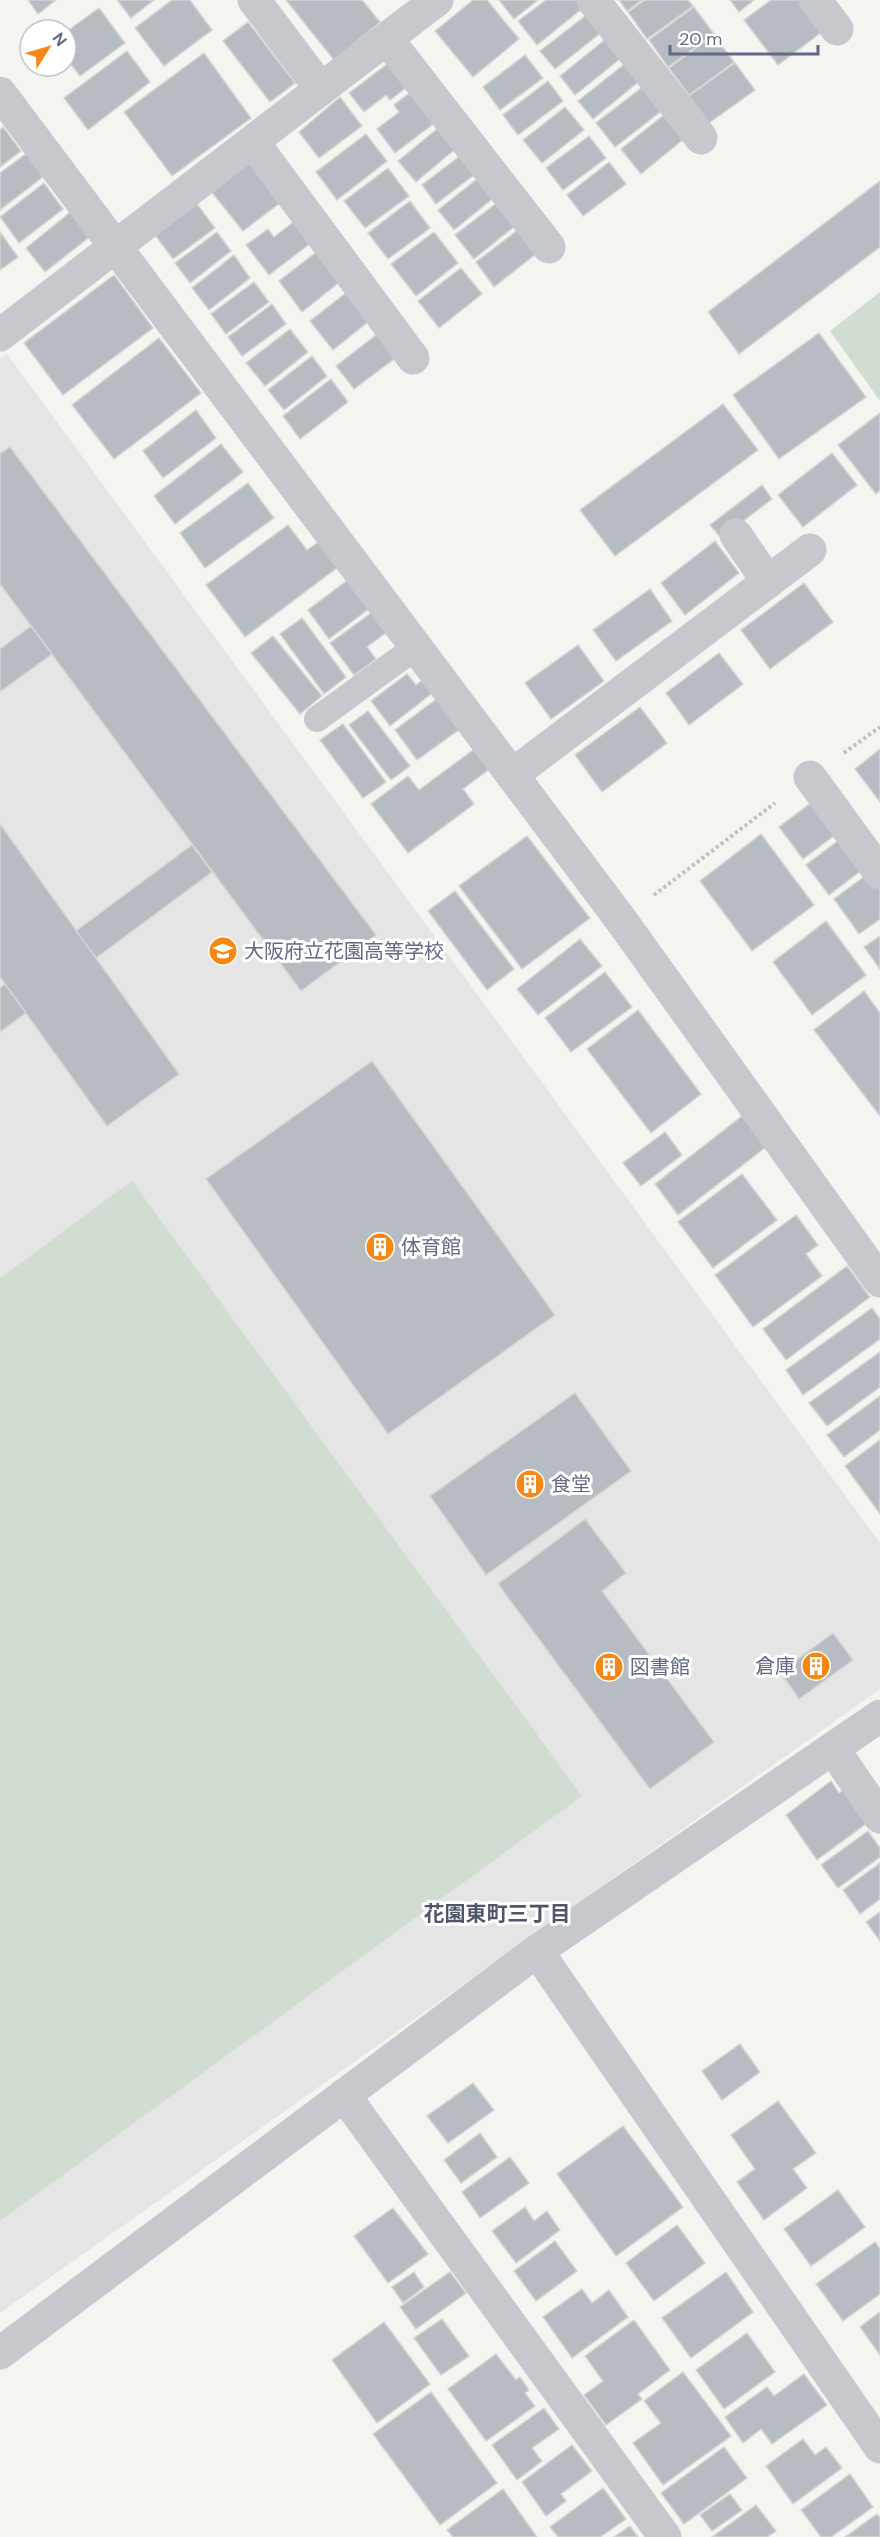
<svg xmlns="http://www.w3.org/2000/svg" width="880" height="2537" font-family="'DM Sans','Noto Sans JP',sans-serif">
	<rect width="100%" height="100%" fill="#f4f5f0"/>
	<!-- built -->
	<path fill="#e4e5e4" d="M7 354 880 1543V1689L0 2313V359Z"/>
	<!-- green -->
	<g fill="#d2ddd1">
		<path d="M880 292V401L830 331Z"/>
		<path d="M132 1181 582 1796 0 2221V1278Z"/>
	</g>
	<!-- building -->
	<g fill="#b7bbc2" stroke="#d5d6d3" stroke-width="1.5">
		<path d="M28 0H56L38 14Z"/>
		<path d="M117 0H154L131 18Z"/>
		<path d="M172 0H190L212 30 164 66 135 28Z"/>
		<path d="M286 0H362L380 22 334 60Z"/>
		<path d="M473 0H487L519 39 473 77 435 31Z"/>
		<path d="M499 0H538L514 19Z"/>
		<path d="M546 0H579L584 7 537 45 518 21Z"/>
		<path d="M619 0H642L627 11Z"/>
		<path d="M645 0H688L693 6 647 39 628 12Z"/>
		<path d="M730 0H754L739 12Z"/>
		<path d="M771 0H799L823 31 778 65 744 20Z"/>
		<path d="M694 7 714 34 668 67 649 40Z"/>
		<path d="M99 8 125 43 80 76 66 58V32Z"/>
		<path d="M589 13 603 31 555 69 540 51Z"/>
		<path d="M248 22 295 83 270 102 223 41Z"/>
		<path d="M714 35 734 62 689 95 669 68Z"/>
		<path d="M607 38 621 58 575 95 560 76Z"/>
		<path d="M127 51 150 82 88 130 64 98Z"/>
		<path d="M204 53 251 118 172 176 124 112Z"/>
		<path d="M525 55 543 78 500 110 483 87Z"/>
		<path d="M394 59 412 83 390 100 386 95 364 112 349 93Z"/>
		<path d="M627 62 642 79 593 119 578 101Z"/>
		<path d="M735 63 755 90 709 123 689 96Z"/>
		<path d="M548 81 563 101 518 135 503 115Z"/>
		<path d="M645 85 664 109 615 147 596 123Z"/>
		<path d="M417 87 441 118 395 153 377 129 399 112 394 105Z"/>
		<path d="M340 97 362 126 319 158 299 132Z"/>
		<path d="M565 107 584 130 542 163 523 140Z"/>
		<path d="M665 114 685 138 641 174 621 149Z"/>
		<path d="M442 125 460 145 416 182 398 161Z"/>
		<path d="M3 127 21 151 0 167V130Z"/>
		<path d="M366 134 387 161 337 200 316 172Z"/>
		<path d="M589 136 606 158 563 190 546 168Z"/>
		<path d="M465 152 479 171 436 204 422 185Z"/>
		<path d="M27 153 44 176 0 210V173Z"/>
		<path d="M250 158 284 200 243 231 210 190Z"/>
		<path d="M609 162 626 184 583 216 567 195Z"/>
		<path d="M388 168 409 196 365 228 344 201Z"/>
		<path d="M482 175 497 195 454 230 438 210Z"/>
		<path d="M880 181V247L739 354 708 312Z"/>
		<path d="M44 183 63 209 19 243 0 217Z"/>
		<path d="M502 199 520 222 474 259 455 235Z"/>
		<path d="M410 201 430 228 388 259 368 233Z"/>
		<path d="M197 204 215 228 173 259 155 235Z"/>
		<path d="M73 210 92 235 45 272 26 248Z"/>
		<path d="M296 220 312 242 269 275 246 245 268 229 274 237Z"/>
		<path d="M523 226 541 250 494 287 476 262Z"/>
		<path d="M0 232 18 257 0 270Z"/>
		<path d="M217 232 231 251 190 283 175 263Z"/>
		<path d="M434 232 458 263 416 296 391 264Z"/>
		<path d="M319 250 342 280 302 312 279 281Z"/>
		<path d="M234 255 250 278 209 310 192 288Z"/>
		<path d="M461 268 482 294 439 328 418 301Z"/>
		<path d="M114 275 153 328 63 395 24 343Z"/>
		<path d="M254 282 269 302 226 334 211 314Z"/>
		<path d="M347 292 369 321 333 350 310 321Z"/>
		<path d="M272 304 286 324 242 356 228 337Z"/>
		<path d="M290 329 308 352 265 386 246 363Z"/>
		<path d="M380 332 398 356 354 389 336 366Z"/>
		<path d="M819 333 866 397 779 459 733 395Z"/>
		<path d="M159 338 201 393 114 459 72 405Z"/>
		<path d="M312 356 327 376 284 410 268 390Z"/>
		<path d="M331 379 348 402 300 439 283 416Z"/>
		<path d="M723 404 758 450 615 556 580 510Z"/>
		<path d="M196 410 216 438 163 478 143 451Z"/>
		<path d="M880 413V490L876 494 838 445Z"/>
		<path d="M221 444 243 472 175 524 154 496Z"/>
		<path d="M10 447 376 935 301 991 0 584V454Z"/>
		<path d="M832 453 857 485 803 527 778 495Z"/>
		<path d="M248 483 274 518 205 568 180 533Z"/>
		<path d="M762 485 772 499 721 538 710 525Z"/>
		<path d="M288 525 307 550 323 539 342 564 245 637 206 585Z"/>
		<path d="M715 541 739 573 685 615 661 583Z"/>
		<path d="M353 576 375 604 329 639 308 610Z"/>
		<path d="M804 583 833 622 770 669 741 630Z"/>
		<path d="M650 589 672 621 616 661 593 630Z"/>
		<path d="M378 608 392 628 367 647 376 659 354 675 330 643Z"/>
		<path d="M302 618 346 677 324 694 280 634Z"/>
		<path d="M31 626 52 654 0 692V649Z"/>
		<path d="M273 636 322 696 300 714 251 653Z"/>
		<path d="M578 645 604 681 551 719 525 683Z"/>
		<path d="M719 653 743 684 689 725 666 693Z"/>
		<path d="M407 674 416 685 426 677 436 690 390 726 371 701Z"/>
		<path d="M442 695 464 726 417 760 395 730Z"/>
		<path d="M640 707 667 743 602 792 575 755Z"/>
		<path d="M368 711 410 766 391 780 349 725Z"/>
		<path d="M343 724 386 782 363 798 320 740Z"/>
		<path d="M477 747 492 767 463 789 474 804 408 853 371 804 408 776 419 790Z"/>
		<path d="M880 749V802L855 769Z"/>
		<path d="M811 803 835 835 803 859 779 827Z"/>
		<path d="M0 824 179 1074 107 1126 0 977Z"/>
		<path d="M761 834 814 905 752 951 700 881Z"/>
		<path d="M527 836 590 918 522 969 459 886Z"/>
		<path d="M839 840 862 870 829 895 806 865Z"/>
		<path d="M192 845 212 872 96 958 76 931Z"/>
		<path d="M869 873 880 889V919L859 934 834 899Z"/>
		<path d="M455 891 514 969 487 990 428 911Z"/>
		<path d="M826 921 866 975 812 1015 773 962Z"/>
		<path d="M880 936V969L864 947Z"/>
		<path d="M580 939 602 966 538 1015 517 989Z"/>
		<path d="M605 972 632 1007 571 1052 545 1018Z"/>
		<path d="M5 984 26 1013 0 1032V988Z"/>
		<path d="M864 991 880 1013V1116L814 1030Z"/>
		<path d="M638 1010 701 1094 651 1133 587 1049Z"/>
		<path d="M372 1061 555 1315 388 1434 206 1179Z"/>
		<path d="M742 1116 766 1147 678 1215 655 1184Z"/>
		<path d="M665 1132 682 1155 641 1186 623 1163Z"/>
		<path d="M742 1174 777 1220 713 1268 678 1222Z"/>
		<path d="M796 1215 818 1245 806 1254 822 1276 753 1327 715 1275Z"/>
		<path d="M847 1266 870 1297 786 1360 763 1329Z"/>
		<path d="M872 1308 880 1319V1339L803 1395 786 1370Z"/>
		<path d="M880 1352V1387L827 1426 809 1403Z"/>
		<path d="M575 1393 631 1471 486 1575 430 1496Z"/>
		<path d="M880 1396V1430L844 1457 827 1435Z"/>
		<path d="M880 1440V1514L845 1466Z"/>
		<path d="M585 1519 626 1573 602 1591 714 1742 650 1789 498 1584Z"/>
		<path d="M833 1633 853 1660 799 1699 780 1672Z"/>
		<path d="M831 1781 839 1793 847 1787 871 1820 817 1860 786 1815Z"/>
		<path d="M868 1831 880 1848V1857L838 1888 821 1865Z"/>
		<path d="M880 1863V1899L860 1914 843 1890Z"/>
		<path d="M880 1912V1941L866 1922Z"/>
		<path d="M740 2044 760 2072 722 2100 702 2071Z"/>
		<path d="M473 2083 494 2110 448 2143 427 2116Z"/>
		<path d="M778 2101 816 2153 793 2169 807 2188 764 2220 737 2182 755 2169 731 2135Z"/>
		<path d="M623 2126 683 2207 616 2256 557 2174Z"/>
		<path d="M480 2133 497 2157 461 2183 444 2160Z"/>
		<path d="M510 2157 529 2183 480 2218 462 2192Z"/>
		<path d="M838 2190 865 2227 811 2266 784 2229Z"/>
		<path d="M525 2207 534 2221 547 2211 560 2230 516 2263 492 2231Z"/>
		<path d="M393 2208 428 2254 388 2283 354 2236Z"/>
		<path d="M677 2225 705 2263 654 2301 626 2263Z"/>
		<path d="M555 2241 577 2271 536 2301 514 2271Z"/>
		<path d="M875 2242 880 2249V2294L843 2321 816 2284Z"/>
		<path d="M414 2272 424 2287 403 2303 392 2287Z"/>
		<path d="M450 2272 466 2293 416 2329 400 2307Z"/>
		<path d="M726 2272 753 2312 691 2358 662 2318Z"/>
		<path d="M582 2289 592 2303 609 2290 628 2317 572 2358 543 2317Z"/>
		<path d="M880 2312V2355L860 2327Z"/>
		<path d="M442 2319 469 2356 441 2375 414 2338Z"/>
		<path d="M634 2320 670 2370 638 2394 642 2399 606 2425 584 2395 603 2381 585 2356Z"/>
		<path d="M384 2322 430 2384 377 2423 332 2360Z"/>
		<path d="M747 2333 775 2372 724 2409 696 2370Z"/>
		<path d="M496 2354 516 2380 520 2377 529 2390 525 2393 535 2406 486 2441 448 2389Z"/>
		<path d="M683 2372 731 2436 663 2485 633 2443 661 2423 644 2401Z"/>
		<path d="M804 2374 827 2405 772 2444 761 2429 743 2443 725 2417 767 2387 774 2396Z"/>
		<path d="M431 2392 497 2483 440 2525 373 2434Z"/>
		<path d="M544 2408 559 2429 532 2448 542 2461 517 2480 492 2445Z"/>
		<path d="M803 2439 815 2455 826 2447 842 2468 793 2504 766 2466Z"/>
		<path d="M572 2445 592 2471 561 2494 566 2501 546 2516 522 2482Z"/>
		<path d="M724 2447 747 2478 684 2524 661 2493Z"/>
		<path d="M850 2474 873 2507 831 2537H821L801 2510Z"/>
		<path d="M603 2488 626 2519 600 2537H558L550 2527Z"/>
		<path d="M503 2489 537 2537H453L447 2530Z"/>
		<path d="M730 2494 742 2510 712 2531 700 2515Z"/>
		<path d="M756 2505 776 2531 767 2537H712Z"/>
		<path d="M877 2514 880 2518V2537H845Z"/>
		<path d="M630 2526 638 2537H614Z"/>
	</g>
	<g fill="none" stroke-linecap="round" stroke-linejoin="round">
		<!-- path -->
		<g stroke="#c0c0c3" stroke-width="4" stroke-dasharray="3 3" stroke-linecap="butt">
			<path d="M844 753 880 727"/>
			<path d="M654 895 775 803"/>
		</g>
		<!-- service -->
		<path stroke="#c7c8cd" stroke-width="26" d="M317 719 416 647"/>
		<!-- minor -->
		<g stroke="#c7c8cd" stroke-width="33">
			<path d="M254 0 321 89"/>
			<path d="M593 0 701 138"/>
			<path d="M815 0 837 29"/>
			<path d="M387 39 549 247"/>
			<path d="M0 93 621 920 880 1281"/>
			<path d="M253 142 413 358"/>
			<path d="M0 335 437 0"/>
			<path d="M736 535 768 582"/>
			<path d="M512 775 810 550"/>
			<path d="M810 777 880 873"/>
			<path d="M833 1749 880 1817"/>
			<path d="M537 1951 880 2447"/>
			<path d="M344 2095 665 2537"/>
			<path d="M0 2353 537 1951 880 1716"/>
		</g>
	</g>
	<!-- icons -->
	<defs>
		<g id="school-disc" transform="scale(1.5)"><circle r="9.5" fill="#f48812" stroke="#fff"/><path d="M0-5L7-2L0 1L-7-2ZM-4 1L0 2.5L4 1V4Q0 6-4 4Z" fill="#fff"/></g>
		<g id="building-disc" transform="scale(1.5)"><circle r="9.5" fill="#f48812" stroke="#fff"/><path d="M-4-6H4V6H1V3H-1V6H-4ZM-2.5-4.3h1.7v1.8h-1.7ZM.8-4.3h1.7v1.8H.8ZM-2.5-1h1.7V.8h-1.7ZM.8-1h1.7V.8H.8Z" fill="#fff"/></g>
	</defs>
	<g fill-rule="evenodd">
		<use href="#school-disc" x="223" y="951"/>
		<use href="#building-disc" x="380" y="1247"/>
		<use href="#building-disc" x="530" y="1484"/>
		<use href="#building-disc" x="816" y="1666"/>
		<use href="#building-disc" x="609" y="1667"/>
	</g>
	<g text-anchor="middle" stroke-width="6" stroke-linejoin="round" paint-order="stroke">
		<!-- poi labels -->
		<g font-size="20" fill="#616a85" stroke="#fff" text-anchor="start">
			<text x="244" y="958">大阪府立花園高等学校</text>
			<text x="401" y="1254">体育館</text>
			<text x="551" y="1491">食堂</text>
			<text x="795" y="1673" text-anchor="end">倉庫</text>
			<text x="630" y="1674">図書館</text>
		</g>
		<!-- neighbourhood labels -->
		<g font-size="21" font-weight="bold" fill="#505669" stroke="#fff">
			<text x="497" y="1921">花園東町三丁目</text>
		</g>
	</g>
	<!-- north arrow -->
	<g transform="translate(48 48) rotate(53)"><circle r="28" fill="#ffffff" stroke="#c0c3ce" stroke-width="1.5"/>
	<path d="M0-4.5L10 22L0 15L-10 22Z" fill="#f48812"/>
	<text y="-9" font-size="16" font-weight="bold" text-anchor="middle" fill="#616a85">N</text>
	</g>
	<!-- scale -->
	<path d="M670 45v9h148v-9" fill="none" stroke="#616a85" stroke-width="3"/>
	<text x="679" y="45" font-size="18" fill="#616a85" stroke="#ffffff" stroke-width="4.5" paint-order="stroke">20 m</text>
</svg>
